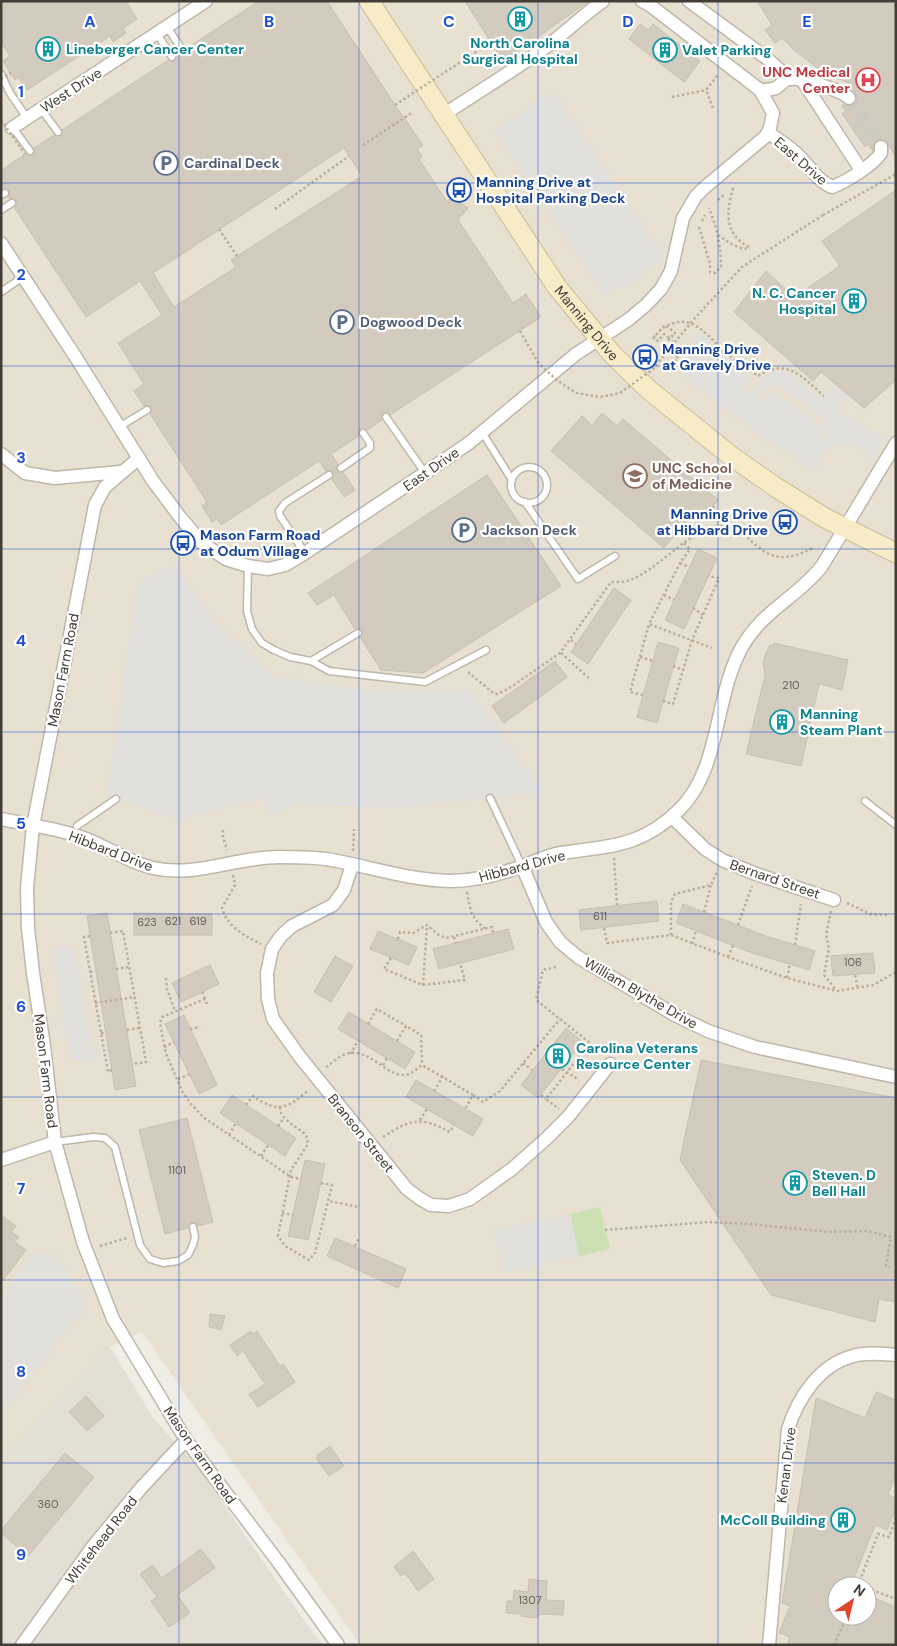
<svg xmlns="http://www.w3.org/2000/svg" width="897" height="1646" font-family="'DM Sans',sans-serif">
	<rect width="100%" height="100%" fill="#f0ede5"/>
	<!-- residential -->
	<path fill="#e4dfd4" d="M90 1314 154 1419 201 1471 280 1586 322 1645H1V1427Z"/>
	<!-- education -->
	<path fill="#e8e1d1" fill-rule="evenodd" d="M1 1H896V1645H360L142 1332 105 1349 1 1460ZM837 1586H867V1616H837Z"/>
	<!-- green -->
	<path fill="#cce0b3" d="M600 1207 610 1249 579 1256 570 1214Z"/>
	<!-- parking -->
	<g fill="#e2e0dd" fill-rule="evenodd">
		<path d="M553 92 665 257 635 281 604 294 493 131Z"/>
		<path d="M700 332 752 376 745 386 750 391H752L766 374 777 370 790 374 820 398 835 384 848 395 839 405 840 413 879 436H884L888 433 867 469 869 461 864 451 852 445 843 444 835 446 825 453 814 470 765 439 713 400 676 368 684 359 680 354ZM773 386 781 388 826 419 829 427 823 439 821 440 819 437 826 428 772 391 764 401 761 399 767 389Z"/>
		<path d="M172 565 220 627 275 676 372 691H471L544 792 398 808 298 804 270 816 265 798 179 819 107 796 137 583Z"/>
		<path d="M52 947 74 949 96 1062 70 1059Z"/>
		<path d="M570 1214 579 1256 503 1272 494 1230Z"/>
		<path d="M34 1253 57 1255 87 1304 1 1415V1298Z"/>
	</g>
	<!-- building -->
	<g fill="#d4cbbf" stroke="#cac0b0" fill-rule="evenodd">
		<path d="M1 1H126L137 19 123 28 126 33 113 42 110 36 27 90 18 77 15 80 3 61 10 56 1 42Z"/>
		<path d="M259 1H327L395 105 423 145 417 149 422 157 419 159 447 202 452 196 468 208 458 220 513 303 526 294 541 317 390 415 388 412 384 413 381 415 382 420 367 430 361 429 358 431 359 436 331 454 338 464 337 470 339 473 343 472 355 490 344 497 332 479 334 475 333 472 329 470 326 471 319 461 221 525 217 519 212 522 202 506 207 502 150 414 152 410 151 407 147 405 144 406 134 391 144 384 118 343 162 315 140 281 86 317 14 207 17 203 16 200 12 198 9 199 8 197 10 194 9 190 1 188V170L26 154 28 156 33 155 35 153 34 148 54 135 61 136 63 134 62 130 168 60 172 62 175 61 176 55 179 53 181 56 185 55 188 53 187 48ZM344 148 362 176 231 260 236 267 174 307 153 273Z"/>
		<path d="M465 1H589L503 62Z"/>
		<path d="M757 1H896V157L885 140H877L874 143 873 151 868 144 865 147 842 114 846 111 842 105 852 106 857 99 856 94 849 83 821 71 794 50 782 38 775 43 765 30 772 25Z"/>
		<path d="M640 24 648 30 653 24 700 61 684 82 629 39Z"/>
		<path d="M896 190V380L864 408 821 372 813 381 734 312 766 271 794 297 840 266 822 241Z"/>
		<path d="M602 413 617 426 623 419 718 500 702 519 694 512 664 548 551 451 582 416 592 425Z"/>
		<path d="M487 475 561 586 423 673 381 670 360 637 363 633 362 630 358 628 355 629 334 595 317 605 308 593Z"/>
		<path d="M698 549 717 558 684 629 665 620Z"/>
		<path d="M614 588 631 600 588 664 571 652Z"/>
		<path d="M658 642 679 648 657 723 637 717Z"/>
		<path d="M774 643 848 660 842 690 819 684 801 766 746 754 765 675 763 663 765 655 770 645 773 646Z"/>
		<path d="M555 661 567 677 504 723 492 706Z"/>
		<path d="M657 901 659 921 581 930 579 910Z"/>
		<path d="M683 904 766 936 815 951 809 970 752 953 676 923Z"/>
		<path d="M107 913 136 1086 115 1090 87 916Z"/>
		<path d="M134 913 212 914V935H134Z"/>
		<path d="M508 929 514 949 439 969 433 949Z"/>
		<path d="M378 931 417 947 409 965 370 949Z"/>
		<path d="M873 953 875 973 833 976 831 956Z"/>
		<path d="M335 956 353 966 331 1002 314 992Z"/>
		<path d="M210 965 219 984 181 1002 172 983Z"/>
		<path d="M349 1012 415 1052 405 1069 338 1029Z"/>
		<path d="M184 1015 217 1085 199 1094 165 1024Z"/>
		<path d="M566 1028 583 1042 538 1098 521 1085Z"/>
		<path d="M701 1060 896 1098V1302L879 1299 875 1322 771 1295 680 1160Z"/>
		<path d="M416 1080 483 1119 473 1136 406 1097Z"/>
		<path d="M232 1095 296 1138 285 1156 220 1113Z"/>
		<path d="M187 1118 213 1222 198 1226 195 1222H192L188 1225V1228L165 1234 139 1130Z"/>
		<path d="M305 1160 325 1164 308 1240 288 1236Z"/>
		<path d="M1 1215 16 1226 11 1232 19 1237 15 1242 26 1250 1 1283Z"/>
		<path d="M335 1238 406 1269 398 1288 327 1256Z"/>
		<path d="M210 1314 225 1316 221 1330 209 1327Z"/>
		<path d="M251 1331 253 1334 257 1331 280 1366 283 1364 295 1382 258 1407 249 1394 265 1384 243 1351 237 1356 230 1345Z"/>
		<path d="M876 1392 896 1400V1474L888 1495 896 1498V1509L887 1530 875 1525 851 1586H837V1616H867V1595L896 1607V1645H787L790 1637 779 1633 790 1606 782 1603 816 1398 865 1418Z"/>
		<path d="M86 1396 104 1416 87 1431 69 1412Z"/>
		<path d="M330 1446 344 1466 329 1476 316 1458 318 1457 317 1455Z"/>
		<path d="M65 1453 94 1477 28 1556 1 1533V1530Z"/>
		<path d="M201 1549 215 1568 177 1595 190 1613 169 1627 151 1601 157 1597 140 1574 153 1565 162 1578Z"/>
		<path d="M413 1551 434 1579 418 1591 405 1573 401 1576 394 1567Z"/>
		<path d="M529 1579 547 1581 546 1600 564 1601 563 1615 544 1614 538 1615 537 1618 521 1616V1614L506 1613 507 1601H513L514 1590 528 1592Z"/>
	</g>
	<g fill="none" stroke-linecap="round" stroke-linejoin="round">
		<!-- street-tunnel -->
		<path stroke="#cdcac2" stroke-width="12" stroke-dasharray="12 6" stroke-linecap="butt" d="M849 98 881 147"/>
		<!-- lane casing -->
		<g stroke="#beb7ac" stroke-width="9">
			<g id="lane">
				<path d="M167 27 183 51"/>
				<path d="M157 34 172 57"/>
				<path d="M1 74 10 93 27 118"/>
				<path d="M41 109 58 132"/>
				<path d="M13 128 30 151"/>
				<path d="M1 195 5 193"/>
				<path d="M1 210 12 203"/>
				<path d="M1 292 23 277"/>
				<path d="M386 417 425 473"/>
				<path d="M119 427 147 410"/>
				<path d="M482 432 512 480"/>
				<circle cx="529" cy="485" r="18"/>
				<path d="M341 468 370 448V443L363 433"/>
				<path d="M525 502 578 579 615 556"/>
				<path d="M305 553 280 516 279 511 285 503 329 475"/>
				<path d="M248 566 247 611 252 629 262 643 274 650 290 657 311 661 329 671 425 682 486 650"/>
				<path d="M311 661 358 633"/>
				<path d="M490 798 522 866"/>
				<path d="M865 801 896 825"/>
				<path d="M77 826 116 799"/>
				<path d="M55 1142 93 1137 105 1138 115 1147 140 1245 150 1259 163 1263 178 1261 188 1255 193 1245 195 1237 193 1227"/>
			</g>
		</g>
		<!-- street casing -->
		<g stroke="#beb7ac" stroke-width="15">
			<g id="street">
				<path d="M689 1 765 57 790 79"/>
				<path d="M802 80 861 170"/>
				<path d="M760 90C765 90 771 90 776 88 781 85 783 80 789 79 799 77 841 90 849 98"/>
				<path d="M443 115C478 92 513 71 546 47 566 32 583 15 603 1"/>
				<path d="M12 128 206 1"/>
				<path d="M768 133C778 139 788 146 797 154 809 165 817 181 832 187 846 182 873 165 881 153V147"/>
				<path d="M1 243 75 356 153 481 180 517 202 543 226 559 248 566 268 569 285 565 305 553 425 473 469 443 576 354 628 320 646 305 661 289 671 271 683 218 696 196 704 188 766 136 770 128 773 113 760 90 651 6 642 1"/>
				<path d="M1 454 25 473 55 478 120 472"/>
				<path d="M139 458 105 487 95 505 33 826 27 888 28 928 33 973 44 1046 55 1142 83 1242 113 1319 186 1440 279 1563 338 1645"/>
				<path d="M672 817 705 849 722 860 756 874 834 900"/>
				<path d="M1 819C30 825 61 829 89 840 111 849 130 863 153 868 196 878 238 856 282 857 298 857 316 857 332 860 371 867 409 880 450 881 474 881 501 874 523 866 536 861 548 855 561 853 610 846 642 847 680 809 721 768 714 697 742 647 764 609 798 597 822 566L896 443"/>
				<path d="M352 865 344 890 333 905 292 926 281 936 272 949 267 973 268 999 273 1019 300 1057 407 1189 419 1198 431 1205 449 1206 470 1199 512 1169 547 1138 568 1117 610 1064"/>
				<path d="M522 866 546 922 560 942 578 957 673 1014 708 1031 755 1047 896 1077"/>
				<path d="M1 1160 55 1142"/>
				<path d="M22 1645 94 1545 141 1488 186 1440"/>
				<path d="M769 1645 788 1429C798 1398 819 1365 853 1356 866 1352 882 1354 896 1355"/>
			</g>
		</g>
		<!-- secondary casing -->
		<g stroke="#cbbe9a" stroke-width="21">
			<g id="secondary">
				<path id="s1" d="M369 1 557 287 612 354 649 390 731 456 777 488 825 518 896 553"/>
			</g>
		</g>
		<!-- path -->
		<g stroke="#bbb09c" stroke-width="2.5" stroke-dasharray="2.5 2.5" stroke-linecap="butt">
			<path d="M672 97 706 90"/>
			<path d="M713 108 706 90 718 75"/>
			<path d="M363 145 413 112"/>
			<path d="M733 188C726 213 724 235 751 248"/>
			<path d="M718 200 725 194"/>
			<path d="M275 209 349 156"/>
			<path d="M823 215 896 174"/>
			<path d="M702 221 705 215"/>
			<path d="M699 227 710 264V272L715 273 721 267C721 246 717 228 709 208"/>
			<path d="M219 229 237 256"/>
			<path d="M718 235C727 241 739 251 750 248"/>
			<path d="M655 336 654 337 658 341 664 334 668 337"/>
			<path d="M653 339C659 330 664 326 674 323 696 316 711 340 726 353 736 361 747 368 758 376 787 357 802 377 824 396"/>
			<path d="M668 369 678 358 664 345 673 335"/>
			<path d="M713 506 717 511 718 525"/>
			<path d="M684 543 690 549 680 563 649 624 712 648"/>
			<path d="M680 563 689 567"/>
			<path d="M664 595 674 600"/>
			<path d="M693 608 703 615"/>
			<path d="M571 640 576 644"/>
			<path d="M561 653 591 680"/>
			<path d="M640 657 653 661"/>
			<path d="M673 666 684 670"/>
			<path d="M468 672 492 692 497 694 508 689 560 653 611 582C617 582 625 582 630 580 658 570 693 527 718 526 756 524 758 579 814 547"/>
			<path d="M643 695 630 692 649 624"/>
			<path d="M663 701 673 704 692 640 719 578 708 576"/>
			<path d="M223 830V837L227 850"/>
			<path d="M353 851 354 829"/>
			<path d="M614 858 617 905"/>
			<path d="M233 875 235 885 222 908C227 927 245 936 261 944"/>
			<path d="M467 892C470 909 471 919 486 929"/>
			<path d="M847 903 870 914 887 915"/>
			<path d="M831 911 826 935 829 948 824 975 836 990"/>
			<path d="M704 912 711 885"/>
			<path d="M738 925 752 886"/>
			<path d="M604 928 607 943 671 935 728 957 787 978 837 991 873 985 896 972"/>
			<path d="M110 933 123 931 146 1062 132 1064"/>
			<path d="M671 935V902L675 894 711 885 717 872"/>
			<path d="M90 936 84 937 108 1072 112 1070"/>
			<path d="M454 937 456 943"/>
			<path d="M398 939 400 932 413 933 427 925 439 935 446 938 492 927 493 933"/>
			<path d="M692 944 696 931"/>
			<path d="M795 945 801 904"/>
			<path d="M728 957 733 945"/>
			<path d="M391 958 384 969 423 985 427 925"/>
			<path d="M556 967 543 970 536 1000 590 1043 546 1099 559 1109"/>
			<path d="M116 969 129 967"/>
			<path d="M90 972 95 971"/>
			<path d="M855 975 858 989"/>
			<path d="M166 978 167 989 175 1011"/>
			<path d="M787 978 790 964"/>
			<path d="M423 985 465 980 460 963"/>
			<path d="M202 992 205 999"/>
			<path d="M95 1003 135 997"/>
			<path d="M207 1004 205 999 162 1017 160 1023 166 1054 183 1093 191 1104 203 1117 291 1177 301 1179"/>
			<path d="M368 1024 377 1009 406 1026"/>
			<path d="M190 1029 200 1027"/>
			<path d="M127 1030 140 1028"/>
			<path d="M101 1033H106"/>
			<path d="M397 1041 406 1026 421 1035 422 1065"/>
			<path d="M164 1047 174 1042"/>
			<path d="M350 1054 358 1041"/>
			<path d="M523 1063 532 1070"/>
			<path d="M383 1065 387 1058"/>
			<path d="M326 1067C332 1063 339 1056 346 1054 370 1046 389 1081 409 1074 414 1072 418 1068 422 1065L473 1095 465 1109"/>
			<path d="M562 1069 579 1080"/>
			<path d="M178 1079 190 1074"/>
			<path d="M434 1091 443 1076"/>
			<path d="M473 1095 483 1102 500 1091 560 1019"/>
			<path d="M541 1095 546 1099"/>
			<path d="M246 1105 253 1096C278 1114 288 1108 309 1090"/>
			<path d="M280 1107C279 1119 298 1127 306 1135L308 1144 291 1170 278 1236 285 1246 309 1260 315 1253 328 1201"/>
			<path d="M420 1120 427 1109"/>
			<path d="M278 1126 284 1118"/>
			<path d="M229 1135 236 1123"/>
			<path d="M383 1137C411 1119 420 1116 450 1132L454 1125"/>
			<path d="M261 1156 268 1145"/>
			<path d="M321 1183 332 1185 328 1201 359 1207"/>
			<path d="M282 1213 293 1215"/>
			<path d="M605 1230 709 1222 750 1224 828 1232 868 1231 891 1237 886 1266 890 1267"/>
			<path d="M100 1246 127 1238"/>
			<path d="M355 1246 359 1238"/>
			<path d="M861 1586 860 1580 878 1534 889 1537 896 1517"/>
			<path d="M867 1588 896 1599"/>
			<path d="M834 1645 847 1616"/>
		</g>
		<!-- lane -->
		<use href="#lane" stroke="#fff" stroke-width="6"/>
		<!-- street -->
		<use href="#street" stroke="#fff" stroke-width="12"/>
		<!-- secondary -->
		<use href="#secondary" stroke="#f8ecc8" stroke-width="19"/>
		<!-- path-bridge -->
		<g stroke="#bbb09c" stroke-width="2.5" stroke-dasharray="2.5 2.5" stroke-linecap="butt">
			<path d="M1 79 11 73"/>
			<path d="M395 105 491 42"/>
			<path d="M1 120 25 154"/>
			<path d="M520 331 539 364 557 380 576 393 600 397 620 393 652 370 695 318 742 267 823 215"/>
			<path d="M656 335 665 325 675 333 673 335"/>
			<path d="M668 337 674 343"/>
		</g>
	</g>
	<!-- grid -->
	<path fill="none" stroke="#1d4ed8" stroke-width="1" stroke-opacity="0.55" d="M179 1V1645M359 1V1645M538 1V1645M718 1V1645M1 183H896M1 366H896M1 549H896M1 732H896M1 914H896M1 1097H896M1 1280H896M1 1463H896"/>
	<!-- icons -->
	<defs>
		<g id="building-ring" transform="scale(1.25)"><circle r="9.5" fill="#fff" stroke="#0f9aa8" stroke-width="1.5"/><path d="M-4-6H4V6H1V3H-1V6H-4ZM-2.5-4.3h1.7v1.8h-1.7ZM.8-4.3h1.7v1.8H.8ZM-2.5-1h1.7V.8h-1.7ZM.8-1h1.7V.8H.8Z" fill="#0f9aa8"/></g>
		<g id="hospital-ring" transform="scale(1.25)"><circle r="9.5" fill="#fff" stroke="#e0444e" stroke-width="1.5"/><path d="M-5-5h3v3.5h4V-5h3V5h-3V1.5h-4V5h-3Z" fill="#e0444e"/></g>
		<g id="parking-ring" transform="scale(1.25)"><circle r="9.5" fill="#fff" stroke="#5c6f8a" stroke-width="1.5"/><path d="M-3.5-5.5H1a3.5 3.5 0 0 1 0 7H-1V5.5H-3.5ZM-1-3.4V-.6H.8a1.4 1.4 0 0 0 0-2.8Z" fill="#5c6f8a"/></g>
		<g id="bus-ring" transform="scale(1.25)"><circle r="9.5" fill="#fff" stroke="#1a4fb4" stroke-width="1.5"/><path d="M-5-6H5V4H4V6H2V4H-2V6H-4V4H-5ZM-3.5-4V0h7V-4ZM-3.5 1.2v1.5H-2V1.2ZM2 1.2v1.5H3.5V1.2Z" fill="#1a4fb4"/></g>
		<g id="university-ring" transform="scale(1.25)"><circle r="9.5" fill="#fff" stroke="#8d6e63" stroke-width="1.5"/><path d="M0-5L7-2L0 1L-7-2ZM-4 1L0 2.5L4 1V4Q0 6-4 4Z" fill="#8d6e63"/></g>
	</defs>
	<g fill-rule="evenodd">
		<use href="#building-ring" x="520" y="19"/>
		<use href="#building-ring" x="48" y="49"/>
		<use href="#building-ring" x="665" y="50"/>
		<use href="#hospital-ring" x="868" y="80"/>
		<use href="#parking-ring" x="166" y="163"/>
		<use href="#bus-ring" x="459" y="190"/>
		<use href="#building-ring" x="854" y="301"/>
		<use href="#parking-ring" x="342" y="322"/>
		<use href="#bus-ring" x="645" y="357"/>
		<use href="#university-ring" x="635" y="476"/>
		<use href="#bus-ring" x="785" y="522"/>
		<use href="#parking-ring" x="464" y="530"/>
		<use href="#bus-ring" x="183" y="543"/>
		<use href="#building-ring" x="782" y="722"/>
		<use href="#building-ring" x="558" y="1056"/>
		<use href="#building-ring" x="795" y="1183"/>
		<use href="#building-ring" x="843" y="1520"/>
	</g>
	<g text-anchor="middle" stroke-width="4.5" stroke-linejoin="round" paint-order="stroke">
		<!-- number labels -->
		<g font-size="11" fill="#666058">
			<text x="791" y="689">210</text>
			<text x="600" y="920">611</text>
			<text x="173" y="925">621</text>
			<text x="198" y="925">619</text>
			<text x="147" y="926">623</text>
			<text x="853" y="966">106</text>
			<text x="177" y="1174">1101</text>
			<text x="48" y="1508">360</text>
			<text x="530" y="1604">1307</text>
		</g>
		<!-- culture labels -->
		<g font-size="14" font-weight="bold" fill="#0d838f" stroke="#fff" text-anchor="start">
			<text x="520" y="48" text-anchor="middle">North Carolina<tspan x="520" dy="16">Surgical Hospital</tspan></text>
			<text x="66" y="54">Lineberger Cancer Center</text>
			<text x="682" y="55">Valet Parking</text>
			<text x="836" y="298" text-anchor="end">N. C. Cancer<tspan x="836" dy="16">Hospital</tspan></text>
			<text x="800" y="719">Manning<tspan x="800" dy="16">Steam Plant</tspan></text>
			<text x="576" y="1053">Carolina Veterans<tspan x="576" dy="16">Resource Center</tspan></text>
			<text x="812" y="1180">Steven. D<tspan x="812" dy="16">Bell Hall</tspan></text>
			<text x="826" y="1525" text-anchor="end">McColl Building</text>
		</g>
		<!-- health labels -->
		<g font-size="14" font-weight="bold" fill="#be3a42" stroke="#fff" text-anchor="end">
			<text x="850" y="77">UNC Medical<tspan x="850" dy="16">Center</tspan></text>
		</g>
		<!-- street labels -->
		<g font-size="14" fill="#423d36" stroke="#fff">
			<text transform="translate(71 90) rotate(-33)" y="5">West Drive</text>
			<text transform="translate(801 161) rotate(41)" y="5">East Drive</text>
			<text dy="5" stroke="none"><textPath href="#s1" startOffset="389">Manning Drive</textPath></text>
			<text transform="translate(431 469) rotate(-35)" y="5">East Drive</text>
			<text transform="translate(63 670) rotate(-79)" y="5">Mason Farm Road</text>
			<text transform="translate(111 851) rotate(21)" y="5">Hibbard Drive</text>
			<text transform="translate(522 866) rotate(-15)" y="5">Hibbard Drive</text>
			<text transform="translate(775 879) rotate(19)" y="5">Bernard Street</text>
			<text transform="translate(641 993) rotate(30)" y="5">William Blythe Drive</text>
			<text transform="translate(46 1071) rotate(83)" y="5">Mason Farm Road</text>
			<text transform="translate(361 1133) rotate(51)" y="5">Branson Street</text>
			<text transform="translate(200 1455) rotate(55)" y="5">Mason Farm Road</text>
			<text transform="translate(786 1465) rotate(-83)" y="5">Kenan Drive</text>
			<text transform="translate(101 1540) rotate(-52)" y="5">Whitehead Road</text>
		</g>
		<!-- service labels -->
		<g font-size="14" font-weight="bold" fill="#4e5e75" stroke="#fff" text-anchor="start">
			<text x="184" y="168">Cardinal Deck</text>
			<text x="360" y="327">Dogwood Deck</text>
			<text x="482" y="535">Jackson Deck</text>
		</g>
		<!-- transit labels -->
		<g font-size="14" font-weight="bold" fill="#164399" stroke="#fff" text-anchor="start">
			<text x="476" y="187">Manning Drive at<tspan x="476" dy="16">Hospital Parking Deck</tspan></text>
			<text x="662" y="354">Manning Drive<tspan x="662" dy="16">at Gravely Drive</tspan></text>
			<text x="768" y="519" text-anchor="end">Manning Drive<tspan x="768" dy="16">at Hibbard Drive</tspan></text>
			<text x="200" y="540">Mason Farm Road<tspan x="200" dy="16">at Odum Village</tspan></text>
		</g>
		<!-- education labels -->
		<g font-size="14" font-weight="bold" fill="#785e54" stroke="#fff" text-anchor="start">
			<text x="652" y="473">UNC School<tspan x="652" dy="16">of Medicine</tspan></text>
		</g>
	</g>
	<g font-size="16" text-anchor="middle" font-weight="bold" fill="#1d4ed8" stroke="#fff" stroke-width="4.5" stroke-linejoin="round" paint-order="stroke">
		<text x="90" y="27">A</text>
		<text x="269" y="27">B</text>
		<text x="449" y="27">C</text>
		<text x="628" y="27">D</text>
		<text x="807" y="27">E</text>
		<text x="21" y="97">1</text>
		<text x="21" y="280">2</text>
		<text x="21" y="463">3</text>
		<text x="21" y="646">4</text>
		<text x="21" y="829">5</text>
		<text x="21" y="1012">6</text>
		<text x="21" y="1194">7</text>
		<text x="21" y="1377">8</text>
		<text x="21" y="1560">9</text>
	</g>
	<!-- border -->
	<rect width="897" height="1646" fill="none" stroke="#423d36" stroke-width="5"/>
	<!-- north arrow -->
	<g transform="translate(852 1601) rotate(35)"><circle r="24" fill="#ffffff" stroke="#b3b1af"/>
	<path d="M0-4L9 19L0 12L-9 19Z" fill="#e0462d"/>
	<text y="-8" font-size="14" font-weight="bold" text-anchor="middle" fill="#423d36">N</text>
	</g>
</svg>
